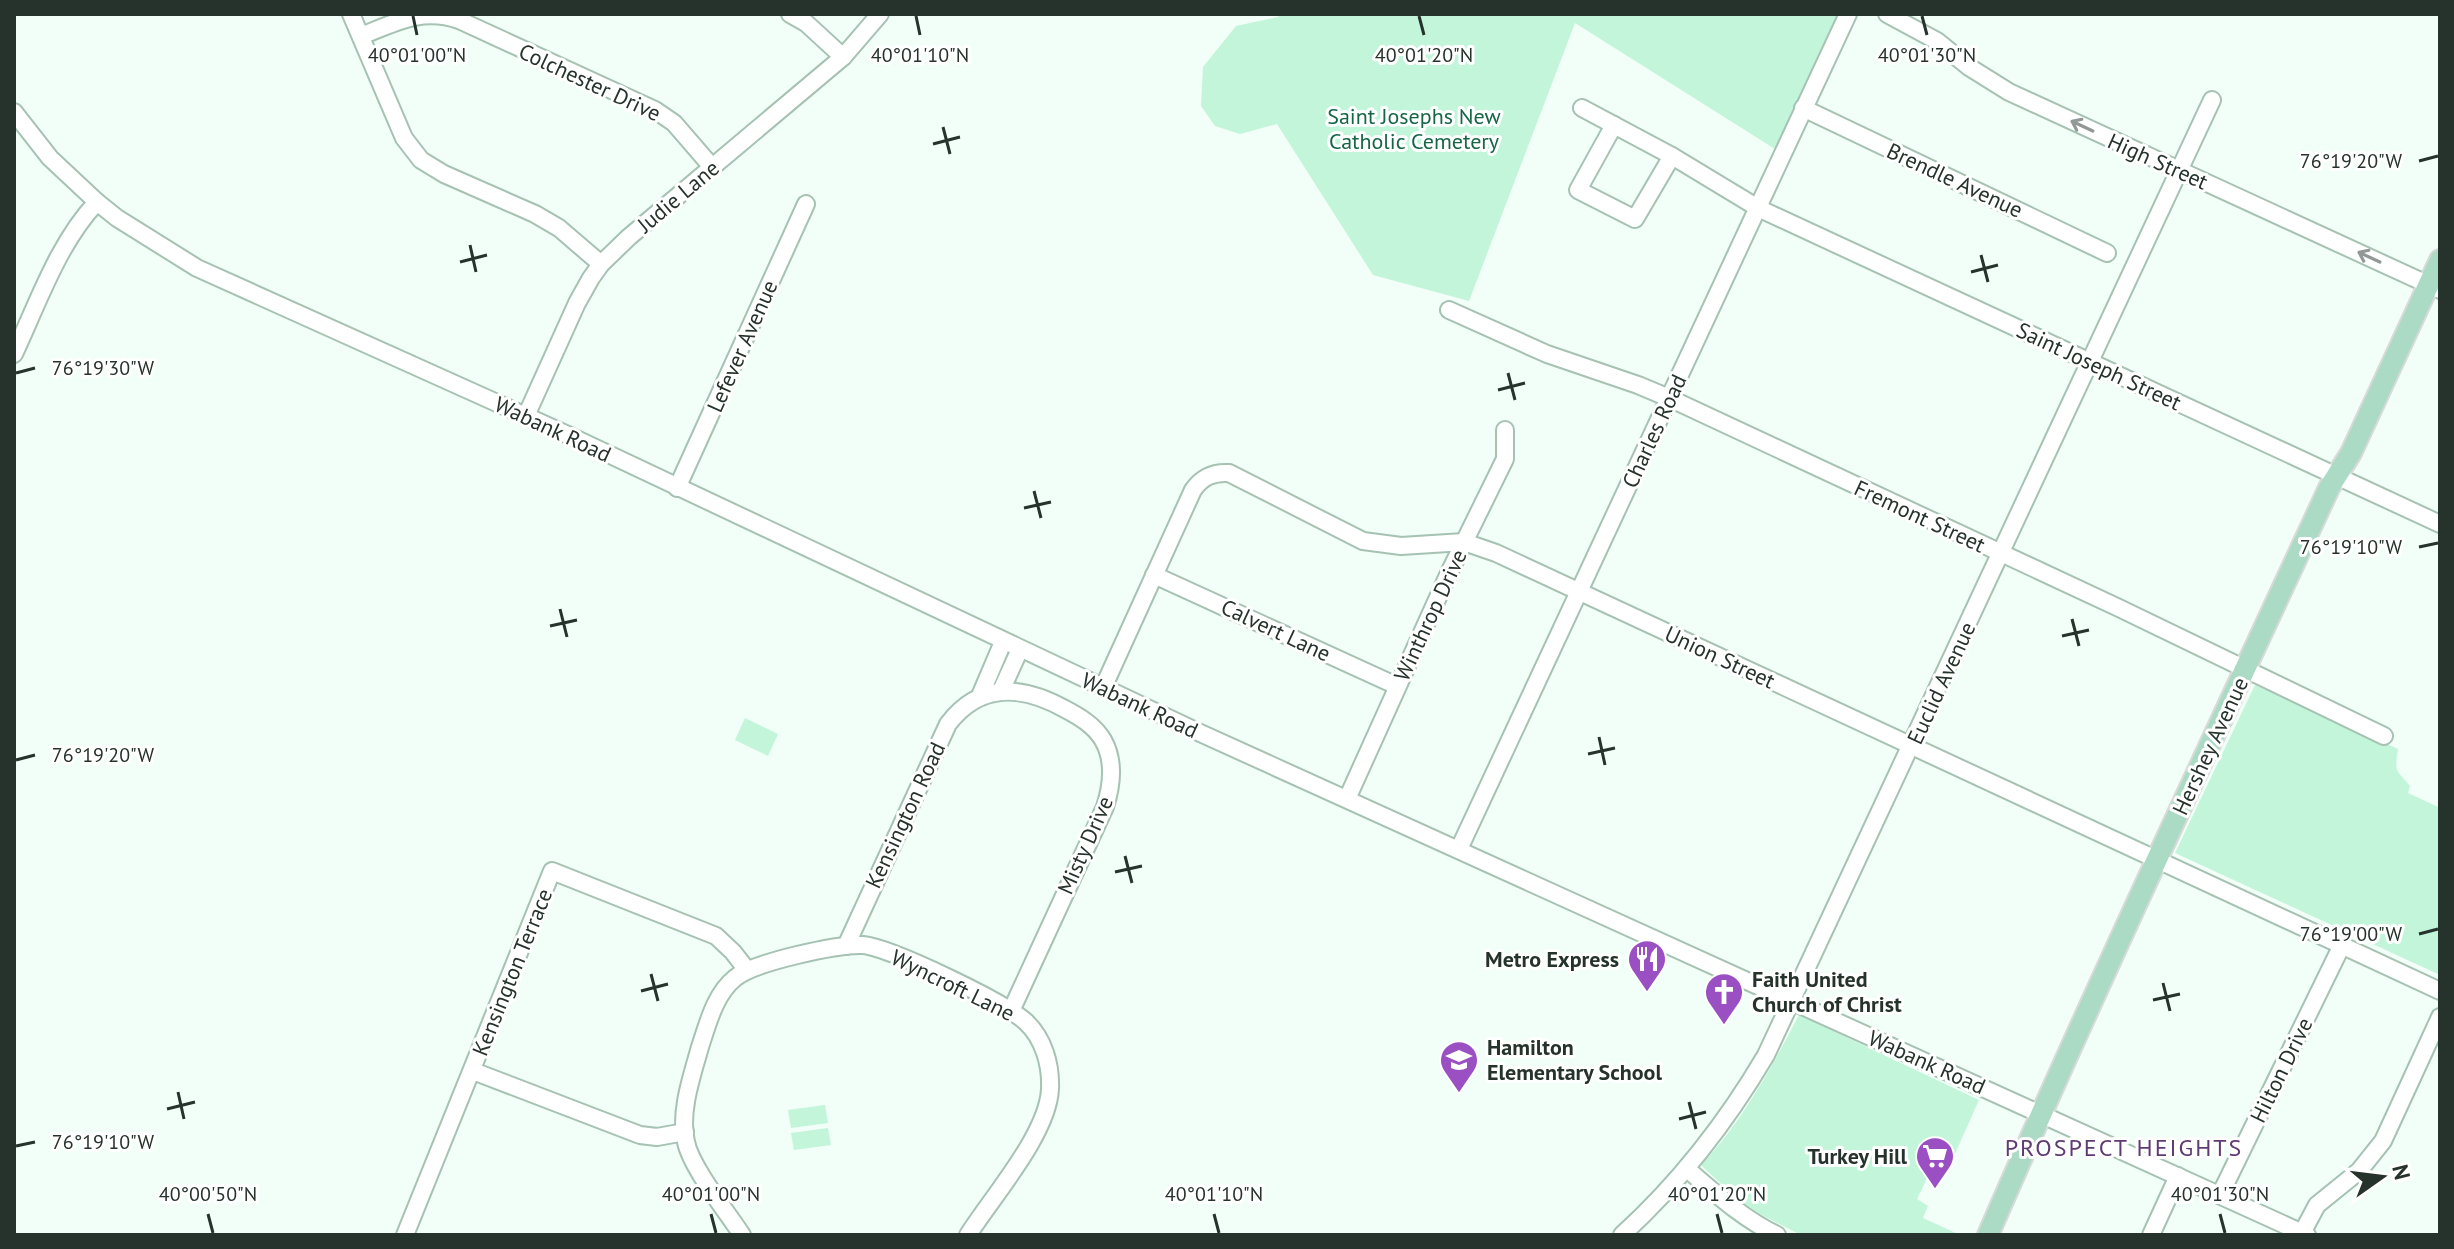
<svg xmlns="http://www.w3.org/2000/svg" width="2454" height="1249" font-family="'PT Sans',sans-serif">
	<rect width="100%" height="100%" fill="#f2fef8"/>
	<!-- green -->
	<g fill="#c2f5da">
		<path d="M1280 14H1838L1775 149 1575 23 1469 301 1373 275 1277 124 1240 134 1215 126 1201 106 1203 67 1236 26 1278 17Z"/>
		<path d="M2255 685 2398 749C2394 775 2397 769 2410 786L2408 793 2440 808V975L2175 853Z"/>
		<path d="M745 718 778 734 768 756 735 740Z"/>
		<path d="M1799 1015 1979 1100 1945 1176 1931 1170 1917 1199 1928 1206 1923 1218 1960 1235H1801L1760 1214 1736 1198 1701 1165C1743 1121 1771 1068 1799 1015Z"/>
		<path d="M825 1105 828 1123 791 1128 788 1110Z"/>
		<path d="M828 1128 831 1145 794 1150 791 1133Z"/>
	</g>
	<g fill="none" stroke-linecap="round" stroke-linejoin="round">
		<!-- minor casing -->
		<g stroke="#a5c2b2" stroke-width="20">
			<g id="minor">
				<path d="M351 14 404 138 421 160 444 174 535 214 559 228 601 264"/>
				<path d="M790 14 806 23 843 57"/>
				<path d="M1887 14 1937 41 1969 67 2009 92 2440 290"/>
				<path d="M361 36C394 23 422 7 459 20L655 110 674 123 712 167"/>
				<path d="M1582 108 1672 156 1758 208 2440 524"/>
				<path d="M1803 108 2107 253"/>
				<path d="M14 112 50 158 97 202 117 218 197 268 568 435 1198 732 2307 1235"/>
				<path d="M1614 125 1578 190 1635 219 1672 156"/>
				<path d="M1449 310 1547 354 1638 385 1669 398 2119 608 2384 736"/>
				<path d="M14 354C38 303 58 243 97 202"/>
				<path d="M526 416 577 303 591 278 601 264 629 237 843 57 880 14"/>
				<path d="M677 488 806 204"/>
				<path d="M1154 575 1397 686"/>
				<path d="M1103 688 1193 490C1202 477 1213 472 1229 473L1363 541 1401 546 1464 542 1496 553 2440 991"/>
				<path d="M1001 691 1020 649"/>
				<path d="M980 696 1003 642"/>
				<path d="M1347 799 1449 573 1505 459V430"/>
				<path d="M1459 849 1848 14"/>
				<path d="M846 946 948 724C980 682 1022 685 1065 709 1080 717 1094 725 1103 740 1115 761 1112 785 1105 807L1011 1011"/>
				<path d="M473 1071 640 1135 657 1137 685 1132"/>
				<path d="M1687 1169C1715 1193 1743 1219 1777 1235"/>
				<path d="M2220 1195 2342 945"/>
				<path d="M405 1235 552 871 716 936 733 952 747 970"/>
				<path d="M742 1235C727 1212 691 1167 686 1142 679 1112 692 1076 700 1047 708 1023 715 994 735 978 754 962 838 944 863 945 892 948 1004 1002 1026 1022 1044 1039 1051 1065 1050 1089 1048 1134 992 1197 968 1235"/>
				<path d="M1622 1235C1680 1182 1726 1123 1766 1055L2212 100"/>
				<path d="M2151 1235 2178 1176"/>
				<path d="M2301 1235 2317 1205 2359 1171 2383 1141 2440 1017"/>
			</g>
		</g>
		<!-- major casing -->
		<g stroke="#d8dad9" stroke-width="24">
			<path id="major" d="M1988 1235C2097 984 2214 737 2329 488L2351 453 2440 260"/>
		</g>
		<!-- minor -->
		<use href="#minor" stroke="#fff" stroke-width="16"/>
		<!-- major -->
		<use href="#major" stroke="#acdbc5" stroke-width="20"/>
	</g>
	<!-- one-way arrows -->
	<defs><path id="oneway-shaft" d="M-6 0H5M1.5-3L5.5 0L1.5 3" fill="none" stroke-width="1.6" stroke-linecap="round" stroke-linejoin="round" transform="scale(2)"/></defs>
	<g stroke="#929896">
		<use href="#oneway-shaft" transform="translate(2082 126) rotate(-155)"/>
		<use href="#oneway-shaft" transform="translate(2369 257) rotate(-155)"/>
	</g>
	<!-- ticks -->
	<path fill="none" stroke="#26322c" stroke-width="3" d="M413 16 417 35M916 16 920 35M1419 16 1424 35M1922 16 1927 35M943 127 950 154M933 144 960 137M2419 161 2438 156M470 245 476 272M1981 255 1988 282M460 262 487 255M1971 272 1998 265M16 373 35 368M1508 373 1515 400M1498 390 1525 383M1034 491 1041 518M1024 508 1051 502M2419 547 2438 543M560 609 567 637M2072 619 2079 646M550 626 577 620M2062 636 2089 630M1599 737 1605 765M1588 754 1615 748M16 760 35 755M1125 856 1132 883M1115 872 1142 866M2419 934 2438 929M651 974 658 1001M2163 983 2170 1011M641 991 668 984M2153 1000 2180 994M178 1092 184 1119M1689 1102 1696 1129M167 1109 195 1102M1679 1119 1706 1112M16 1146 35 1142M208 1214 213 1233M711 1214 716 1233M1214 1214 1219 1233M1717 1214 1722 1233M2220 1214 2225 1233"/>
	<!-- icons -->
	<defs>
		<g id="restaurant-pin" transform="scale(2)"><path d="M0 17L-7.5 6A9.5 9.5 0 1 1 7.5 6Z" fill="#9a4fc2" stroke="#fff"/><path d="M-5-6h1v4h1v-4h1v4h1v-4h1v5L-1.5 .5V6h-2V.5L-5-1ZM5-6V6H3V1.5H1.5Q1.5-4 5-6Z" fill="#fff"/></g>
		<g id="church-pin" transform="scale(2)"><path d="M0 17L-7.5 6A9.5 9.5 0 1 1 7.5 6Z" fill="#9a4fc2" stroke="#fff"/><path d="M-1.2-6h2.4v3.5h3.3v2.4h-3.3V6h-2.4V-.1h-3.3v-2.4h3.3Z" fill="#fff"/></g>
		<g id="school-pin" transform="scale(2)"><path d="M0 17L-7.5 6A9.5 9.5 0 1 1 7.5 6Z" fill="#9a4fc2" stroke="#fff"/><path d="M0-5L7-2L0 1L-7-2ZM-4 1L0 2.5L4 1V4Q0 6-4 4Z" fill="#fff"/></g>
		<g id="supermarket-pin" transform="scale(2)"><path d="M0 17L-7.5 6A9.5 9.5 0 1 1 7.5 6Z" fill="#9a4fc2" stroke="#fff"/><path d="M-6-5.5h2.5l.6 2H6L4.5 2H-2.5L-4.4-4H-6ZM-1.5 3.2a1.3 1.3 0 1 0 .1 0ZM3 3.2a1.3 1.3 0 1 0 .1 0Z" fill="#fff"/></g>
	</defs>
	<g fill-rule="evenodd">
		<use href="#restaurant-pin" x="1647" y="959"/>
		<use href="#church-pin" x="1724" y="992"/>
		<use href="#school-pin" x="1459" y="1060"/>
		<use href="#supermarket-pin" x="1935" y="1156"/>
	</g>
	<g text-anchor="middle" stroke-width="6" stroke-linejoin="round" paint-order="stroke">
		<!-- street labels -->
		<g font-size="22" fill="#26322c" stroke="#fff">
			<text transform="translate(590 82) rotate(25)" y="8">Colchester Drive</text>
			<text transform="translate(2158 161) rotate(24)" y="8">High Street</text>
			<text transform="translate(1955 180) rotate(25)" y="8">Brendle Avenue</text>
			<text transform="translate(678 196) rotate(-40)" y="8">Judie Lane</text>
			<text transform="translate(742 346) rotate(-66)" y="8">Lefever Avenue</text>
			<text transform="translate(2099 366) rotate(25)" y="8">Saint Joseph Street</text>
			<text transform="translate(553 429) rotate(25)" y="8">Wabank Road</text>
			<text transform="translate(1654 431) rotate(-65)" y="8">Charles Road</text>
			<text transform="translate(1920 516) rotate(25)" y="8">Fremont Street</text>
			<text transform="translate(1430 615) rotate(-65)" y="8">Winthrop Drive</text>
			<text transform="translate(1276 630) rotate(25)" y="8">Calvert Lane</text>
			<text transform="translate(1720 657) rotate(25)" y="8">Union Street</text>
			<text transform="translate(1941 683) rotate(-65)" y="8">Euclid Avenue</text>
			<text transform="translate(1140 705) rotate(25)" y="8">Wabank Road</text>
			<text transform="translate(2210 746) rotate(-65)" y="8">Hershey Avenue</text>
			<text transform="translate(905 815) rotate(-65)" y="8">Kensington Road</text>
			<text transform="translate(1085 845) rotate(-66)" y="8">Misty Drive</text>
			<text transform="translate(512 972) rotate(-68)" y="8">Kensington Terrace</text>
			<text transform="translate(953 985) rotate(26)" y="8">Wyncroft Lane</text>
			<text transform="translate(1927 1062) rotate(24)" y="8">Wabank Road</text>
			<text transform="translate(2281 1070) rotate(-64)" y="8">Hilton Drive</text>
		</g>
		<!-- park labels -->
		<g font-size="22" fill="#156647" stroke="#fff">
			<text x="1414" y="124">Saint Josephs New<tspan x="1414" dy="25">Catholic Cemetery</tspan></text>
		</g>
		<!-- poi labels -->
		<g font-size="22" font-weight="bold" fill="#26322c" stroke="#fff" text-anchor="end">
			<text x="1619" y="967">Metro Express</text>
			<text x="1752" y="987" text-anchor="start">Faith United<tspan x="1752" dy="25">Church of Christ</tspan></text>
			<text x="1487" y="1055" text-anchor="start">Hamilton<tspan x="1487" dy="25">Elementary School</tspan></text>
			<text x="1907" y="1164">Turkey Hill</text>
		</g>
		<!-- neighbourhood labels -->
		<g font-size="24" letter-spacing="2" fill="#5f3b73" stroke="#fff">
			<text x="2124" y="1156">PROSPECT HEIGHTS</text>
		</g>
	</g>
	<g font-size="20" text-anchor="middle" fill="#26322c" stroke="#fff" stroke-width="6" stroke-linejoin="round" paint-order="stroke">
		<text x="417" y="62">40°01'00"N</text>
		<text x="920" y="62">40°01'10"N</text>
		<text x="1424" y="62">40°01'20"N</text>
		<text x="1927" y="62">40°01'30"N</text>
		<text x="2351" y="168">76°19'20"W</text>
		<text x="103" y="375">76°19'30"W</text>
		<text x="2351" y="554">76°19'10"W</text>
		<text x="103" y="762">76°19'20"W</text>
		<text x="2351" y="941">76°19'00"W</text>
		<text x="103" y="1149">76°19'10"W</text>
		<text x="208" y="1201">40°00'50"N</text>
		<text x="711" y="1201">40°01'00"N</text>
		<text x="1214" y="1201">40°01'10"N</text>
		<text x="1717" y="1201">40°01'20"N</text>
		<text x="2220" y="1201">40°01'30"N</text>
	</g>
	<!-- border -->
	<rect width="2454" height="1249" fill="none" stroke="#26322c" stroke-width="32"/>
	<!-- north arrow -->
	<g transform="translate(2382 1177) rotate(76)" stroke="#ffffff" stroke-width="6" paint-order="stroke">
	<path d="M0-6L14 30L0 20L-14 30Z" fill="#26322c"/>
	<text y="-12" font-size="22" font-weight="bold" text-anchor="middle" fill="#26322c">N</text>
	</g>
</svg>
